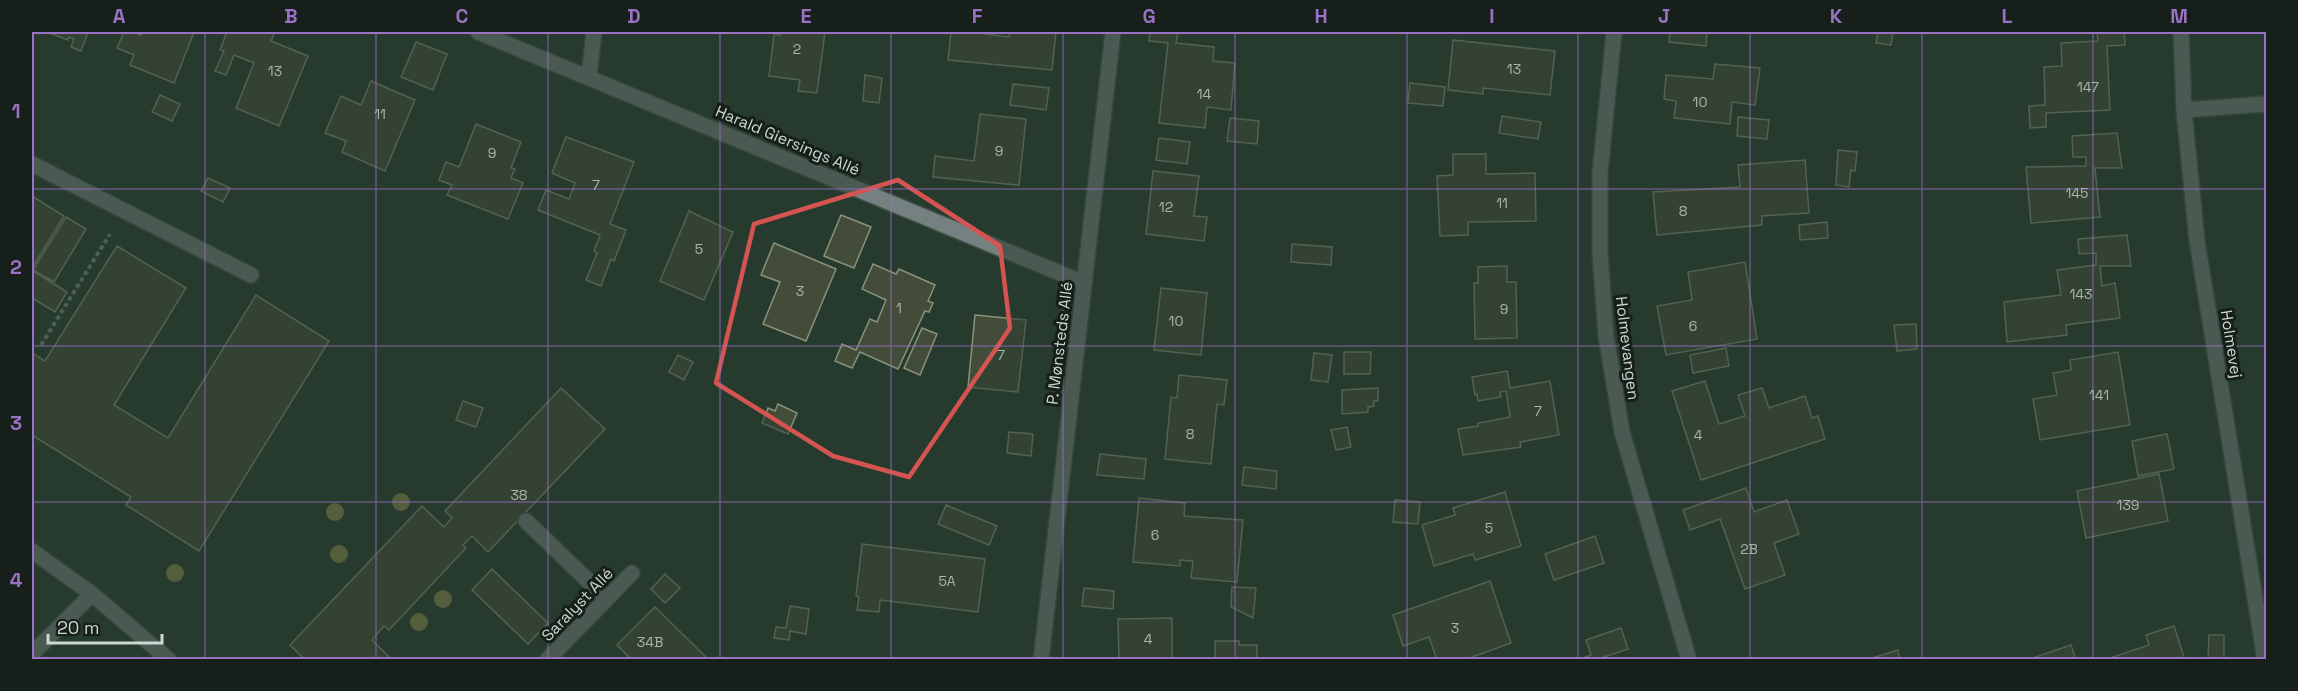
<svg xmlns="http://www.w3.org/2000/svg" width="2298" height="691" font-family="'Space Grotesk',sans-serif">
	<rect width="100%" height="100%" fill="#263a2e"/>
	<!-- building -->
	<g fill="#434c38" stroke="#88927c" stroke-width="1.5">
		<path d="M47 32H88L81 51 71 47 74 39 69 37 68 40Z"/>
		<path d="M124 32H133L141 35 143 32H194L174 83 130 65 134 55 117 48Z"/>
		<path d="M227 32H275L271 41 308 56 279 126 236 108 254 63 234 55 226 75 215 71 224 51 220 50Z"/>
		<path d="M780 32H825L817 93 798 91 800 80 769 76 774 34 780 35Z"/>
		<path d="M951 32H970L1009 37 1010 32H1056L1052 70 948 60Z"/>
		<path d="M1150 32H1178L1176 43 1214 47 1213 61 1235 63 1231 110 1207 107 1205 128 1159 123 1168 43 1149 41Z"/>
		<path d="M1670 32H1707L1706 46 1669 42Z"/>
		<path d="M1878 32H1893L1891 45 1876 43Z"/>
		<path d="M2097 32H2124L2125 45 2107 46 2110 110 2046 113V127L2030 128 2029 106 2045 105 2044 67 2062 66 2061 43 2098 41Z"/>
		<path d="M1453 40 1555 51 1550 95 1483 88V94L1448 90Z"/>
		<path d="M416 42 447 54 433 90 401 77Z"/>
		<path d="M1715 64 1760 68 1755 105 1732 102 1730 124 1674 118 1676 101 1664 99 1666 75 1713 79Z"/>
		<path d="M865 75 882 78 879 103 863 101Z"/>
		<path d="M371 81 415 100 385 171 342 152 346 141 325 133 341 96 361 105Z"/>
		<path d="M1410 83 1445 87 1443 106 1408 103Z"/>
		<path d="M1013 84 1049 88 1046 110 1010 105Z"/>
		<path d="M160 95 180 104 172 121 152 112Z"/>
		<path d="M980 114 1026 119 1019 185 933 177 935 156 974 161Z"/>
		<path d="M1502 116 1541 122 1538 139 1499 133Z"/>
		<path d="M1738 117 1769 120 1767 139 1737 136Z"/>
		<path d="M1230 118 1259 121 1257 144 1227 141Z"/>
		<path d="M476 124 521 142 511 168 515 169 511 178 523 183 508 219 447 195 452 185 439 180 446 162 459 167Z"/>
		<path d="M2117 133 2122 168H2095L2100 217 2031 223 2026 167 2086 166V157H2073L2072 136Z"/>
		<path d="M566 137 634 162 610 224 626 230 614 261 611 259 601 286 586 280 597 253 594 251 600 235 538 210 546 190 569 199 575 183 552 173Z"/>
		<path d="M1159 138 1190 142 1187 164 1156 160Z"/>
		<path d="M1838 150 1857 152 1855 171 1851 170 1849 187 1836 185Z"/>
		<path d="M1453 154H1486V174L1535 173 1536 221 1468 222V235L1440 236 1437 176 1453 175Z"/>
		<path d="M1805 160 1809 213 1762 216V225L1657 235 1653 192 1740 187 1738 165Z"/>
		<path d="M1153 171 1199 176 1194 216 1207 217 1204 241 1146 234Z"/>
		<path d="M208 178 230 188 223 202 201 191Z"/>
		<path d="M32 196 64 216 32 268Z"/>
		<path d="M689 211 733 232 704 300 660 281Z"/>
		<path d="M841 215 871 227 854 268 824 256Z"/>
		<path d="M66 217 86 229 54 282 33 270Z"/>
		<path d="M1827 222 1828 238 1800 240 1799 225Z"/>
		<path d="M2127 235 2131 266H2100L2102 286 2115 283 2120 318 2066 325 2067 335 2007 342 2004 302 2061 295 2057 270 2096 265V253L2079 254 2078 239Z"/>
		<path d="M774 243 836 269 806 341 763 324 780 282 761 275Z"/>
		<path d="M1292 244 1332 247 1331 265 1291 262Z"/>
		<path d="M117 246 186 288 114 405 168 438 256 295 329 341 199 551 126 505 131 497 32 435V353L45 361Z"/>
		<path d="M1745 262 1757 339 1666 355 1657 306 1692 300 1688 272Z"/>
		<path d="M873 264 896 274 899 269 935 285 928 301 933 303 929 312 925 311 898 369 860 352 852 368 835 361 842 344 856 350 870 319 877 322 886 300 862 289Z"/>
		<path d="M1507 266V282H1516L1517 338 1475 339 1474 283H1478V267Z"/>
		<path d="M33 271 67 292 55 312 32 298Z"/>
		<path d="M1161 288 1207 293 1201 355 1154 350Z"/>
		<path d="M975 315 1026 320 1018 392 968 387Z"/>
		<path d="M1916 324 1917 349 1897 351 1894 325Z"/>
		<path d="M922 328 937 334 920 375 904 368Z"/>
		<path d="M1726 348 1729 366 1693 373 1690 355Z"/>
		<path d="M1344 352H1371L1370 374H1344Z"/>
		<path d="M2118 352 2130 425 2040 440 2033 399 2057 395 2053 373 2071 370 2070 360Z"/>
		<path d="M1314 353 1332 355 1328 382 1311 380Z"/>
		<path d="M678 355 693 362 684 380 669 372Z"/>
		<path d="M1507 371 1510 388 1550 381 1559 435 1520 442 1521 447 1463 455 1458 429 1478 426V423L1510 417 1506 391 1500 392 1501 397 1478 401 1477 394 1475 395 1472 377Z"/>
		<path d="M1179 375 1227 380 1224 405 1217 404 1211 464 1165 459 1171 397 1177 398Z"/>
		<path d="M1705 381 1719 424 1745 416 1738 395 1762 388 1769 408 1805 396 1812 418 1818 416 1825 439 1701 480 1672 391Z"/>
		<path d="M561 388 605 429 488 552 472 536 463 545 466 548 389 630 384 626 372 640 392 660H305L290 645 422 506 444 527 452 518 445 511Z"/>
		<path d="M1378 388V401H1374V406L1368 407V412L1342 414V390Z"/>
		<path d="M463 401 483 408 476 427 456 420Z"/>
		<path d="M778 404 797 413 788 434 762 423 768 408 775 411Z"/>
		<path d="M1347 427 1351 447 1336 450 1331 430Z"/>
		<path d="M1009 432 1033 434 1031 456 1007 453Z"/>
		<path d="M2167 434 2174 469 2138 476 2132 441Z"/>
		<path d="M1100 454 1146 459 1144 479 1097 475Z"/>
		<path d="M1244 467 1277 471 1276 489 1242 485Z"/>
		<path d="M2159 474 2168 521 2086 538 2077 491Z"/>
		<path d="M1746 488 1754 512 1787 500 1799 534 1774 543 1785 575 1745 589 1720 519 1690 530 1683 510Z"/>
		<path d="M1505 492 1521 546 1475 560 1473 554 1434 566 1422 525 1455 515 1453 508Z"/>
		<path d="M1139 498 1185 503 1184 516 1243 520 1237 582 1191 578 1193 561 1180 560V566L1133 562Z"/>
		<path d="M1395 500 1420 502 1418 524 1393 522Z"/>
		<path d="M946 505 997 526 989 545 938 524Z"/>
		<path d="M1595 536 1604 563 1554 580 1545 554Z"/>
		<path d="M862 544 985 559 978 612 880 600 879 612 857 610 859 597 856 596Z"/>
		<path d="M492 569 548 623 528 644 472 590Z"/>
		<path d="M665 574 680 588 665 603 651 589Z"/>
		<path d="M1490 581 1511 643 1464 660H1437L1429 637 1403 646 1393 615Z"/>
		<path d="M1232 587 1256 588 1253 618 1231 607Z"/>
		<path d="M1084 588 1114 591 1113 609 1082 606Z"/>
		<path d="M790 606 809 609 806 634 790 631 789 640 774 638 776 627 786 628Z"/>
		<path d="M655 607 709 660H632L617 645Z"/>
		<path d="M1172 618V659H1215V641H1239V645H1257V660H1119L1118 619Z"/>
		<path d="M2174 626 2185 660H2104L2149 645 2146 635Z"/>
		<path d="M1621 628 1628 649 1595 660H1577L1591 655 1586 640Z"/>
		<path d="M2209 635H2224V660H2208Z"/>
		<path d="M2071 645 2076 660H2027Z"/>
		<path d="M1898 650 1900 660 1869 659Z"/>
	</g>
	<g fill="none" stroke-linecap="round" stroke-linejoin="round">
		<!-- minor casing -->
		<g stroke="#44564b" stroke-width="18">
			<g id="minor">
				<path d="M478 32 1084 283"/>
				<path d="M1614 32 1600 173V253L1606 336 1622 432 1689 660"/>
				<path d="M2181 32 2184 110 2197 241 2265 660"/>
				<path d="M589 77 594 32"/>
				<path d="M2184 110 2266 104"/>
				<path d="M32 164 251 275"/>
				<path d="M526 521 606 598"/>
				<path d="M32 551 92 594 169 660"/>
				<path d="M32 654 92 594"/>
				<path d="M547 660 632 573"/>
				<path d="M1041 660 1113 32"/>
			</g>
		</g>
		<!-- path -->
		<path stroke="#7c8c82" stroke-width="4" stroke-dasharray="4.5 3" stroke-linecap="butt" d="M41 345 110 234"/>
		<!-- minor -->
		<use href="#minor" stroke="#758180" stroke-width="15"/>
	</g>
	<!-- trees -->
	<g fill="#8c884e">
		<circle cx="401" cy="502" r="9"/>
		<circle cx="335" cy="512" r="9"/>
		<circle cx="339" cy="554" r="9"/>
		<circle cx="175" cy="573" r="9"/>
		<circle cx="443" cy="599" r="9"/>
		<circle cx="419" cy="622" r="9"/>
	</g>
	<!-- marked area -->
	<path d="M0 0H2298V691H0ZM898 180 1000 246 1010 328 909 477 833 456 716 383 754 224Z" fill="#263a2e" fill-opacity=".55" fill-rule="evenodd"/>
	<path fill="none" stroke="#d45452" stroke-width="4.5" stroke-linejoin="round" d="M898 180 1000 246 1010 328 909 477 833 456 716 383 754 224Z"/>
	<!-- grid -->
	<path fill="none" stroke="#9b71c6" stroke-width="1.5" stroke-opacity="0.55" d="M205 32V660M376 32V660M548 32V660M720 32V660M891 32V660M1063 32V660M1235 32V660M1407 32V660M1578 32V660M1750 32V660M1922 32V660M2093 32V660M32 189H2266M32 346H2266M32 502H2266"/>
	<g text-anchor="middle" stroke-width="6" stroke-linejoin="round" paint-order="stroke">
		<!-- number labels -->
		<g font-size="14" fill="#aab5ab">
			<text x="797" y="54">2</text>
			<text x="1514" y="74">13</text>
			<text x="275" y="76">13</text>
			<text x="2088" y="92">147</text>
			<text x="1204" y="99">14</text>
			<text x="1700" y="107">10</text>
			<text x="380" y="119">11</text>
			<text x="999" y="156">9</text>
			<text x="492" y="158">9</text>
			<text x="596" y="190">7</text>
			<text x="2077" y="198">145</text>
			<text x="1502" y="208">11</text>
			<text x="1166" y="212">12</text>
			<text x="1683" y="216">8</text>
			<text x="699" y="254">5</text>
			<text x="800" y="296">3</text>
			<text x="2081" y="299">143</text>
			<text x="899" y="313">1</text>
			<text x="1504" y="314">9</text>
			<text x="1176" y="326">10</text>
			<text x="1693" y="331">6</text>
			<text x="1001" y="360">7</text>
			<text x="2099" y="400">141</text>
			<text x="1538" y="416">7</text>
			<text x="1190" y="439">8</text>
			<text x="1698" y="440">4</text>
			<text x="519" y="500">38</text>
			<text x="2128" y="510">139</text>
			<text x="1489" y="533">5</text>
			<text x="1155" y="540">6</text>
			<text x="1749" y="554">2B</text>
			<text x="947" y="586">5A</text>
			<text x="1455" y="633">3</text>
			<text x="1148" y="644">4</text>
			<text x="650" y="647">34B</text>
		</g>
		<!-- street labels -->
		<g font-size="16" fill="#ccd8d1" stroke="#161f19">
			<text transform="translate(788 140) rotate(23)" y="6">Harald Giersings Allé</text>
			<text transform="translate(1059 343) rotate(-83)" y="6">P. Mønsteds Allé</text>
			<text transform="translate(2232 344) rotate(81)" y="6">Holmevej</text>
			<text transform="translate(1628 348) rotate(83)" y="6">Holmevangen</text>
			<text transform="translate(577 604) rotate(-46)" y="6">Saralyst Allé</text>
		</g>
	</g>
	<!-- border -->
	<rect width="2298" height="691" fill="none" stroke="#161f19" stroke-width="66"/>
	<!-- scale -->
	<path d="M48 634v9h114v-9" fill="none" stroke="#ccd8d1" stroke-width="3"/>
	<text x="57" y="634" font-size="18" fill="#ccd8d1" stroke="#161f19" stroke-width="4.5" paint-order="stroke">20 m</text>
	<rect x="33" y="33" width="2232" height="625" fill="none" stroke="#9b71c6" stroke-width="2"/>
	<g font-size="20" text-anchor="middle" font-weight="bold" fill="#9b71c6">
		<text x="119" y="23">A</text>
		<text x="291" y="23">B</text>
		<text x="462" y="23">C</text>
		<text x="634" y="23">D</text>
		<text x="806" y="23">E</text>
		<text x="977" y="23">F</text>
		<text x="1149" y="23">G</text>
		<text x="1321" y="23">H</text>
		<text x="1492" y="23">I</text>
		<text x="1664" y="23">J</text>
		<text x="1836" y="23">K</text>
		<text x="2007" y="23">L</text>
		<text x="2179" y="23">M</text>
		<text x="16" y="118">1</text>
		<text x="16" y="274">2</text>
		<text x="16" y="430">3</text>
		<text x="16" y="587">4</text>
	</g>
</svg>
